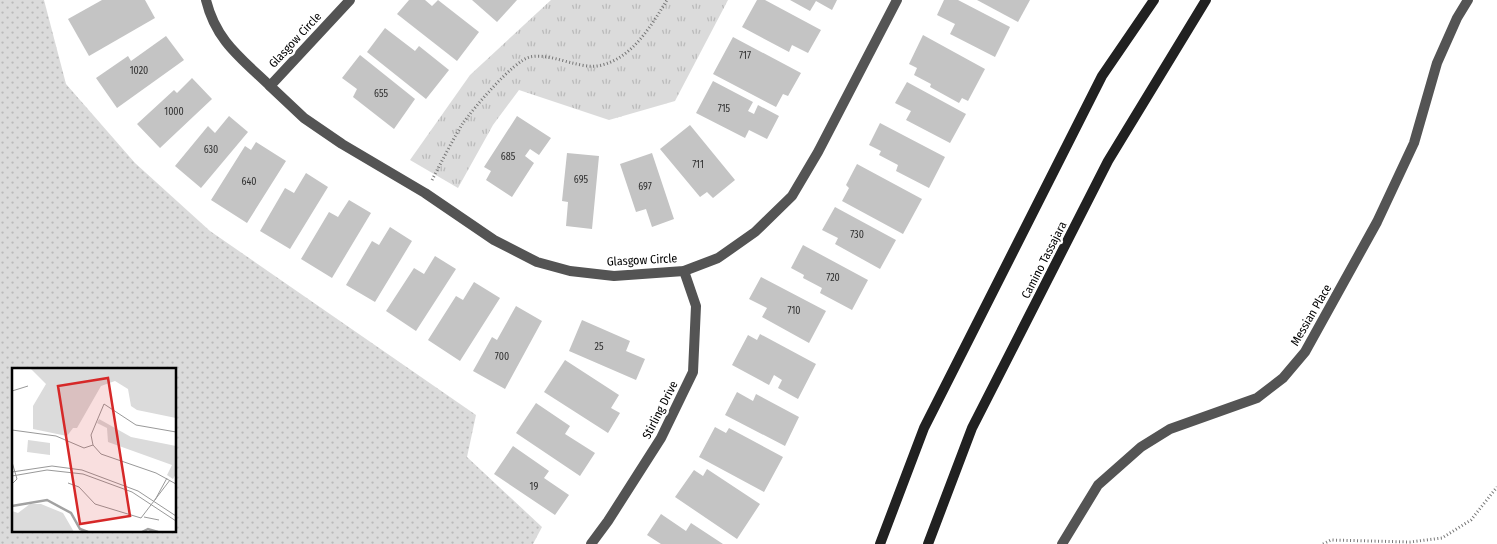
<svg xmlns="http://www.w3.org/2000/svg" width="1497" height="544" font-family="'Fira Sans Condensed',sans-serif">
	<defs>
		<pattern id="grass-dots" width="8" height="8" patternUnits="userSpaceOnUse" patternTransform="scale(1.25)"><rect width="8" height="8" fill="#dbdbdb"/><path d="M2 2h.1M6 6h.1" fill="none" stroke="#bababa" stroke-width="1.8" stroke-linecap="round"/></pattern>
		<pattern id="park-tufts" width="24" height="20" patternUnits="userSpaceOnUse" patternTransform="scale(1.25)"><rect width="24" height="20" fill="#dbdbdb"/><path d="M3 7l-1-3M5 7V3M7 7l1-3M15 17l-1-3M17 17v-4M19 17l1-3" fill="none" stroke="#bababa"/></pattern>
	</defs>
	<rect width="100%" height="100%" fill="#fff"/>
	<!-- grass -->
	<path fill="url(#grass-dots)" fill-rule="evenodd" d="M0 0H44L66 84 135 163 210 231 476 415 467 457 542 527 533 544H0ZM14 369H175V530H14Z"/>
	<!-- park -->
	<path fill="url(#park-tufts)" d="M551 0H728L675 101 609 120 519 90 493 125 458 188 410 160 470 75Z"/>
	<!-- building -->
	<g fill="#c4c4c4">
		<path d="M102 0H145L155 18 89 56 68 19Z"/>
		<path d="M409 0H425L432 6 438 0 479 32 457 61 397 14Z"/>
		<path d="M472 0H517L497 22Z"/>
		<path d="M757 0H765L821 30 808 53 792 45 789 52 742 27Z"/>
		<path d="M790 0H837L832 10 816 1 810 11Z"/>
		<path d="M944 0H958L1010 27 995 57 950 34 955 24 937 15Z"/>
		<path d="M977 0H1030L1018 22Z"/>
		<path d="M385 28 415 51 419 46 449 70 426 99 367 52Z"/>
		<path d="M923 35 985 69 968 101 962 98 959 103 930 87 931 84 914 75 917 68 909 64Z"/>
		<path d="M166 36 184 60 117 108 96 78 128 56 131 61Z"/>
		<path d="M733 37 801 73 788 96 783 94 776 107 713 74Z"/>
		<path d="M360 55 415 99 394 129 353 97 357 89 342 78Z"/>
		<path d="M192 78 212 99 160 148 137 124 174 90 177 93Z"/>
		<path d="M713 81 753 102 748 111 754 114 758 105 779 116 767 139 749 130 745 138 696 113Z"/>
		<path d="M907 82 966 114 950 143 906 120 911 111 895 103Z"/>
		<path d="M229 116 248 132 201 188 175 166 208 126 215 133Z"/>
		<path d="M517 116 551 138 539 155 530 149 525 156 534 163 512 197 486 180 491 171 484 167Z"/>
		<path d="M880 123 945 157 929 188 896 171 898 165 879 155 881 151 869 145Z"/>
		<path d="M690 125 735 180 713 198 707 192 700 197 660 149Z"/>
		<path d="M256 142 286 161 247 223 211 200 245 146 251 150Z"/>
		<path d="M567 153 599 156 592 229 566 226 568 202 562 201Z"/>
		<path d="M652 153 674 219 652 227 646 209 636 212 620 164Z"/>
		<path d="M857 164 922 199 903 234 842 201 849 188 846 185Z"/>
		<path d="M306 173 328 187 290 249 260 231 285 188 294 193Z"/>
		<path d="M349 200 371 213 332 278 301 259 329 212 338 217Z"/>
		<path d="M835 207 896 240 880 269 835 244 838 238 822 230Z"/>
		<path d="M390 227 412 241 375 302 346 285 372 241 379 245Z"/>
		<path d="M803 245 868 280 852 310 820 293 822 288 803 278 804 275 791 268Z"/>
		<path d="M435 256 456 269 416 331 386 311 414 268 424 274Z"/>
		<path d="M761 277 826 311 809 343 762 317 767 308 749 299Z"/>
		<path d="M474 282 500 298 460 361 428 340 456 296 463 300Z"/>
		<path d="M516 306 542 321 505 389 473 371 492 337 497 340Z"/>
		<path d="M582 320 630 341 626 351 645 359 636 380 569 351Z"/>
		<path d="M760 334 816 364 798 399 778 388 782 380 774 375 769 385 732 365 748 335 757 340Z"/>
		<path d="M565 360 619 395 611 408 620 413 608 433 544 392Z"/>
		<path d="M737 392 753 401 756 394 799 417 785 446 725 415Z"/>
		<path d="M536 403 570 426 565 434 595 453 580 476 516 433Z"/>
		<path d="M715 427 726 433 729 428 783 457 764 492 699 457Z"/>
		<path d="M513 446 549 471 544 478 569 495 555 515 494 474Z"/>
		<path d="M707 469 760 504 737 539 675 497 694 470 703 476Z"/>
		<path d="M661 514 686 531 691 523 723 544H661L647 535Z"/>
	</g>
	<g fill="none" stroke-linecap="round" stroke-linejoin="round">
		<!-- path -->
		<g stroke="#767676" stroke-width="3" stroke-dasharray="1 2.5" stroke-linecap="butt">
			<path d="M432 180C442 161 452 141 463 123 474 108 513 61 530 57 543 54 560 60 572 63 581 65 592 68 602 65 633 57 651 26 667 0"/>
			<path d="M1323 544 1331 540 1410 542 1442 538 1471 520 1497 487"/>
		</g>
		<!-- minor -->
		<g stroke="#545454" stroke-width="10">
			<path d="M206 0C216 41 241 58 270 86"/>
			<path d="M350 0 270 86 304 118 342 144 425 193 494 240 537 262 570 271 614 276 684 271 718 258 755 232 792 196 818 152 897 0"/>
			<path d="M591 544 608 521 661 438 693 372 696 306 684 271"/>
			<path d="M1062 544 1098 485 1141 447 1170 429 1257 398 1283 378 1305 352 1377 222 1414 143 1437 63 1457 18 1468 0"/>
		</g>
		<!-- secondary -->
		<g stroke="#212121" stroke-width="10">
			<path d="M880 544 924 428 1102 76 1154 0"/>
			<path d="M928 544 972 428 1108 161 1206 0"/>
		</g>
	</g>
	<g text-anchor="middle" stroke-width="5" stroke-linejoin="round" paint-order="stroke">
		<!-- number labels -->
		<g font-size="10" fill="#313131">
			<text x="745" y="59">717</text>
			<text x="139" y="74">1020</text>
			<text x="381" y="97">655</text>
			<text x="724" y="112">715</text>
			<text x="174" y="115">1000</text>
			<text x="211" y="153">630</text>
			<text x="508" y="160">685</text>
			<text x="698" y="168">711</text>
			<text x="581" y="183">695</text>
			<text x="249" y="185">640</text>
			<text x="645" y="190">697</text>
			<text x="857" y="238">730</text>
			<text x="833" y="281">720</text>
			<text x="794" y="314">710</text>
			<text x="599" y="350">25</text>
			<text x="502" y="360">700</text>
			<text x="534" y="490">19</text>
		</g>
		<!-- street labels -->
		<g font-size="12" fill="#000" stroke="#fff">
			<text transform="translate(295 40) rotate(-47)" y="4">Glasgow Circle</text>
			<text transform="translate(642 260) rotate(-3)" y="4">Glasgow Circle</text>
			<text transform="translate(1044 260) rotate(-63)" y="4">Camino Tassajara</text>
			<text transform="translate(1311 315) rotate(-60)" y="4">Messian Place</text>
			<text transform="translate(660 410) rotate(-63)" y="4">Stirling Drive</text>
		</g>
	</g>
	<!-- overview -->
	<g transform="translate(12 368)">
		<rect width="164" height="164" fill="#fff"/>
		<path d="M18 0H164V50L125 42 119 38 116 21 103 13 89 18 65 60H61L55 68 21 61V38L34 16ZM18 136H29L51 145 62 164H0V143L6 145Z" fill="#dbdbdb"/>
		<path d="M87 51 119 69 164 78V106L161 111 155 107 160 97 96 74 95 60 85 55Z" fill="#dbdbdb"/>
		<path d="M16 72 38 75V87L15 84Z" fill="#dbdbdb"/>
		<path fill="none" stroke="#a2a2a2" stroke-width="2.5" d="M0 138 35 132 59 145 68 161 76 164M130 164 136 161 146 164"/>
		<path fill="none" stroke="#999" stroke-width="1" d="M0 23 16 18M0 62 44 68 72 80 81 77M164 64 124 57 92 36 79 67 81 77 89 86 144 105 164 116M0 94 5 111 0 116M0 104 40 98 70 102 126 123 164 148M0 108 35 102 71 106 120 124 164 153M56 115 67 119 83 136 129 150 158 112M143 132 155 110M132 149 147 152"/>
		<path fill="#d62828" fill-opacity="0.15" stroke="#d62828" stroke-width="2.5" d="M96 10 118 148 68 156 46 18Z"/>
		<rect width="164" height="164" fill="none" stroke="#000" stroke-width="2.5"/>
	</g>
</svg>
